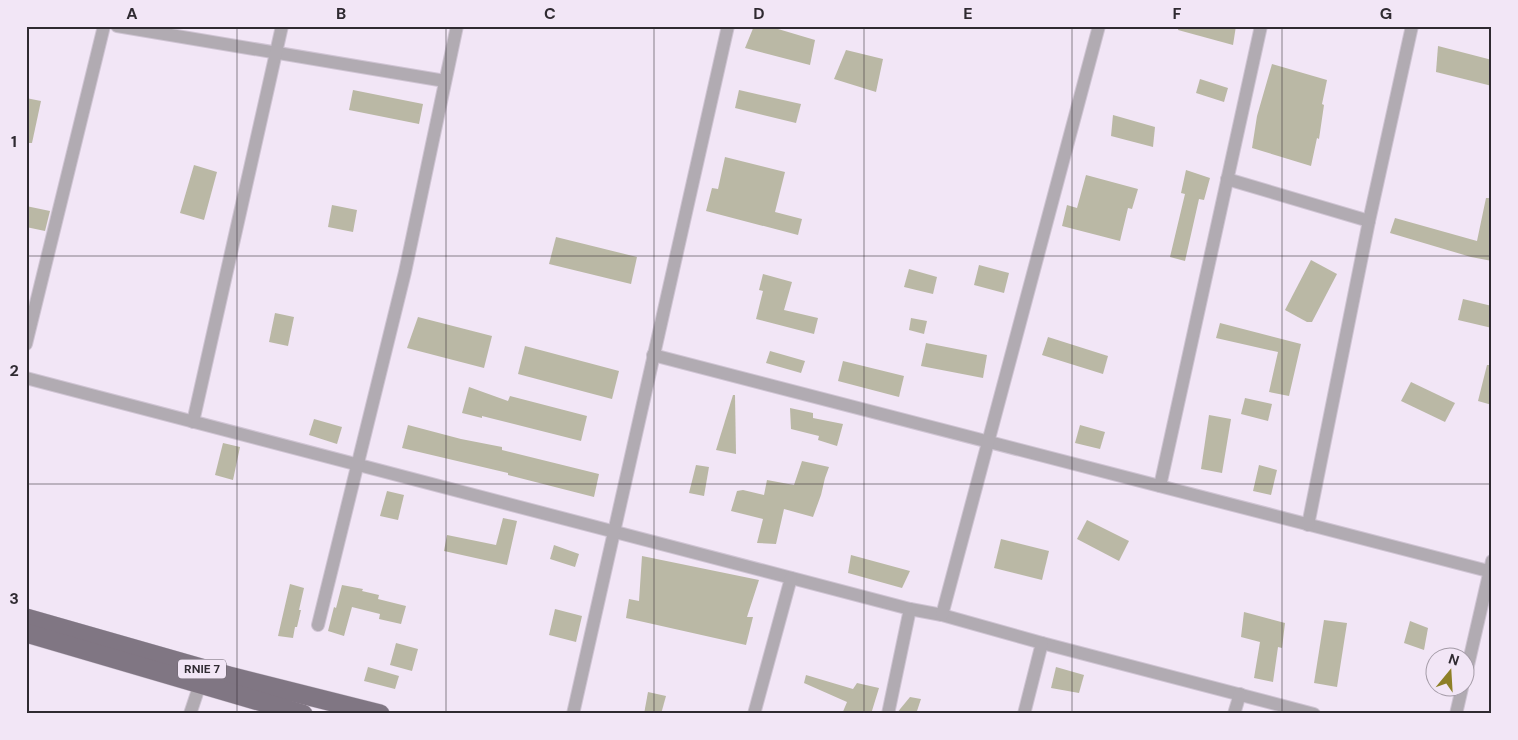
<svg xmlns="http://www.w3.org/2000/svg" width="1518" height="740" font-family="'DM Sans',sans-serif">
	<rect width="100%" height="100%" fill="#f2e6f6"/>
	<!-- building -->
	<g fill="#bab8a5">
		<path d="M754 26H768L815 40 810 65 745 48Z"/>
		<path d="M1179 26H1236L1233 45 1178 30Z"/>
		<path d="M1438 46 1492 60V86L1436 72Z"/>
		<path d="M846 50 883 59 876 92 834 79Z"/>
		<path d="M1272 64 1327 80 1322 104 1324 105 1319 139 1317 138 1311 166 1252 148 1257 116Z"/>
		<path d="M1200 79 1228 88 1224 102 1196 93Z"/>
		<path d="M353 90 423 104 419 124 349 110Z"/>
		<path d="M739 90 801 104 796 123 735 108Z"/>
		<path d="M26 98 41 101 32 143H26Z"/>
		<path d="M1113 115 1155 127 1153 147 1111 136Z"/>
		<path d="M725 157 785 172 775 212 802 219 798 235 706 211 712 188 718 189Z"/>
		<path d="M194 165 217 172 204 220 180 213Z"/>
		<path d="M1186 170 1210 178 1204 200 1199 199 1185 261 1170 257 1185 194 1181 193Z"/>
		<path d="M1086 175 1138 189 1132 209 1128 208 1120 241 1062 226 1067 205 1077 208Z"/>
		<path d="M1486 198H1492V261L1471 257 1390 233 1395 218 1477 241Z"/>
		<path d="M332 205 357 210 353 232 328 227Z"/>
		<path d="M26 206 50 211 45 231 26 227Z"/>
		<path d="M556 237 637 257 631 284 549 264Z"/>
		<path d="M1311 260 1337 274 1312 322H1307L1285 310Z"/>
		<path d="M979 265 1009 273 1004 293 974 285Z"/>
		<path d="M909 269 937 277 933 294 904 287Z"/>
		<path d="M763 274 792 282 784 310 818 318 814 334 756 319 763 291 759 290Z"/>
		<path d="M1463 299 1492 306V328L1458 320Z"/>
		<path d="M275 313 294 317 288 346 269 342Z"/>
		<path d="M418 317 492 336 484 368 407 348Z"/>
		<path d="M911 318 927 321 924 334 909 330Z"/>
		<path d="M1220 323 1301 344 1289 396 1269 392 1278 352 1216 338Z"/>
		<path d="M1048 337 1108 356 1103 374 1042 355Z"/>
		<path d="M926 343 987 355 983 378 921 366Z"/>
		<path d="M525 346 619 371 612 399 518 374Z"/>
		<path d="M770 351 805 361 801 373 766 363Z"/>
		<path d="M843 361 904 376 899 397 838 381Z"/>
		<path d="M1487 365H1492V405L1478 401Z"/>
		<path d="M1411 382 1455 403 1445 422 1401 401Z"/>
		<path d="M469 387 508 401 510 396 587 416 581 441 482 416V418L462 413Z"/>
		<path d="M733 395H735L736 454 716 450Z"/>
		<path d="M1245 398 1272 404 1268 421 1241 414Z"/>
		<path d="M790 408 813 413V418L843 424 837 446 818 440 819 436 791 429Z"/>
		<path d="M1209 415 1231 419 1222 473 1201 469Z"/>
		<path d="M314 419 342 427 337 444 309 435Z"/>
		<path d="M408 425 461 439 502 447V450L599 474 594 497 508 475V473L402 448Z"/>
		<path d="M1080 425 1105 432 1100 449 1075 443Z"/>
		<path d="M223 443 240 447 233 480 215 475Z"/>
		<path d="M802 461 829 467 825 478 821 495 813 517 784 509 776 544 757 543 763 519 731 511 737 491 743 490 764 495 767 480 794 485Z"/>
		<path d="M696 465 709 467 704 496 689 493Z"/>
		<path d="M1259 465 1277 470 1271 495 1253 491Z"/>
		<path d="M387 491 404 495 398 520 380 516Z"/>
		<path d="M503 518 517 521 507 565 444 551 447 535 496 545Z"/>
		<path d="M1087 520 1129 541 1119 561 1077 539Z"/>
		<path d="M1001 539 1049 551 1042 580 994 568Z"/>
		<path d="M554 545 579 554 575 567 550 559Z"/>
		<path d="M851 555 910 571 902 588 848 573Z"/>
		<path d="M642 556 759 580 747 617H753L746 645 626 618 629 599 639 601Z"/>
		<path d="M290 584 304 588 299 610H301L297 627H295L293 638 278 636Z"/>
		<path d="M342 585 363 589 362 591 379 595 378 599 406 606 401 624 379 619 380 614 352 607 344 636 328 631 334 607 336 608Z"/>
		<path d="M555 609 582 616 576 642 549 635Z"/>
		<path d="M1244 612 1285 623 1282 648 1278 647 1273 682 1254 678 1260 642 1241 637Z"/>
		<path d="M1324 620 1347 623 1337 687 1314 683Z"/>
		<path d="M1410 621 1428 628 1424 650 1404 643Z"/>
		<path d="M396 643 418 649 412 671 390 665Z"/>
		<path d="M368 667 399 676 395 689 364 681Z"/>
		<path d="M1056 667 1084 675 1079 693 1051 688Z"/>
		<path d="M806 675 853 689 857 683 879 688 871 714H842L847 702 804 683Z"/>
		<path d="M648 692 666 696 661 714H644Z"/>
		<path d="M910 697 921 699 916 714H896Z"/>
	</g>
	<g fill="none" stroke-linecap="round" stroke-linejoin="round">
		<!-- minor casing -->
		<g stroke="#cfc4d3" stroke-width="14">
			<g id="minor">
				<path d="M117 26 445 81"/>
				<path d="M1227 179 1369 221"/>
				<path d="M26 344 104 26"/>
				<path d="M653 355 1492 572"/>
				<path d="M26 378 910 609 942 615 1042 643 1314 714"/>
				<path d="M193 422 282 26"/>
				<path d="M1160 486 1261 26"/>
				<path d="M1308 525 1369 221 1412 26"/>
				<path d="M942 615 1099 26"/>
				<path d="M318 625 405 272 457 26"/>
				<path d="M1466 674 1492 561"/>
				<path d="M190 714 200 684"/>
				<path d="M573 714 728 26"/>
				<path d="M754 714 791 578"/>
				<path d="M888 714 910 609"/>
				<path d="M1024 714 1042 643"/>
				<path d="M1234 714 1240 694"/>
				<path d="M1456 714 1462 688"/>
			</g>
		</g>
		<!-- primary casing -->
		<g stroke="#cfc4d3" stroke-width="20">
			<g id="primary">
				<path d="M26 618 229 676 380 714"/>
				<path d="M26 633 303 714"/>
			</g>
		</g>
		<!-- minor -->
		<use href="#minor" stroke="#b1abb2" stroke-width="12"/>
		<!-- primary -->
		<use href="#primary" stroke="#807683" stroke-width="19"/>
	</g>
	<!-- grid -->
	<path fill="none" stroke="#2f2a31" stroke-width="1" stroke-opacity="0.55" d="M237 26V714M446 26V714M654 26V714M864 26V714M1072 26V714M1282 26V714M26 256H1492M26 484H1492"/>
	<g text-anchor="middle" stroke-width="5" stroke-linejoin="round" paint-order="stroke">
		<!-- shield labels -->
		<rect fill="#f2e6f6" stroke="#6a626c" stroke-width="1" x="178" y="659.5" width="48" height="19" rx="4"/>
		<g font-size="12" font-weight="bold" fill="#2f2a31">
			<text x="202" y="673">RNIE 7</text>
		</g>
	</g>
	<!-- border -->
	<rect width="1518" height="740" fill="none" stroke="#f2e6f6" stroke-width="55"/>
	<!-- north arrow -->
	<g transform="translate(1450 672) rotate(18)"><circle r="24" fill="#f2e6f6" stroke="#a49ba7"/>
	<path d="M0-4L9 19L0 12L-9 19Z" fill="#8e8027"/>
	<text y="-8" font-size="14" font-weight="bold" text-anchor="middle" fill="#2f2a31">N</text>
	</g>
	<rect x="28" y="28" width="1462" height="684" fill="none" stroke="#2f2a31" stroke-width="2"/>
	<g font-size="16" text-anchor="middle" font-weight="bold" fill="#2f2a31">
		<text x="132" y="19">A</text>
		<text x="341" y="19">B</text>
		<text x="550" y="19">C</text>
		<text x="759" y="19">D</text>
		<text x="968" y="19">E</text>
		<text x="1177" y="19">F</text>
		<text x="1386" y="19">G</text>
		<text x="14" y="147">1</text>
		<text x="14" y="376">2</text>
		<text x="14" y="604">3</text>
	</g>
</svg>
